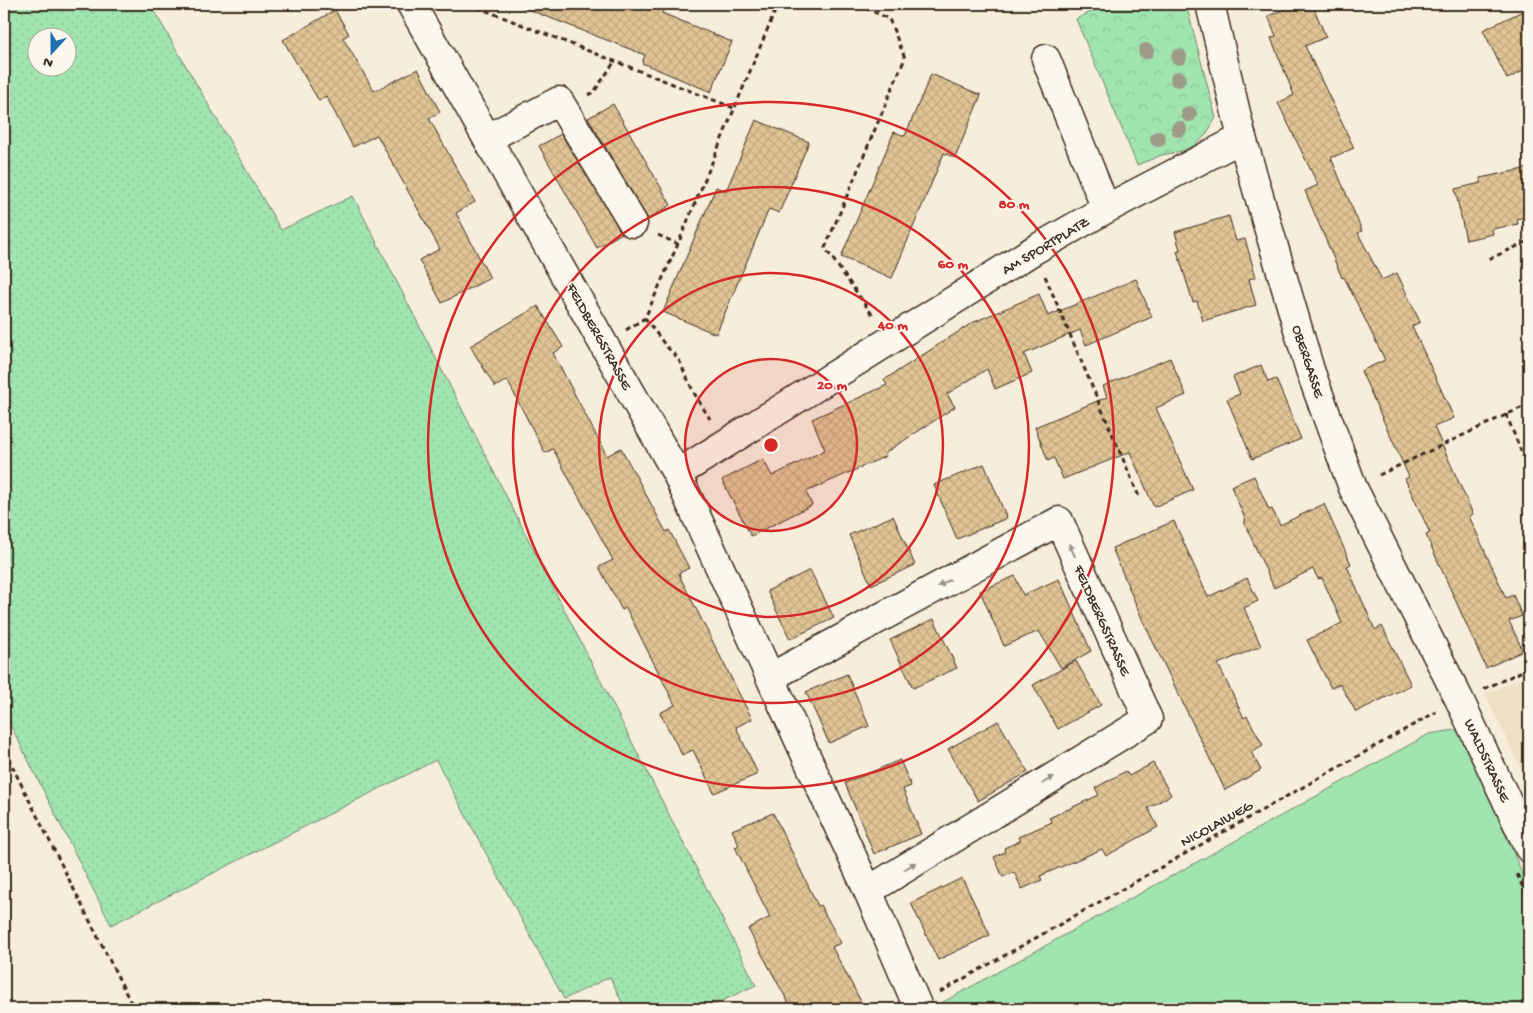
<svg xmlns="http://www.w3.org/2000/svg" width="1533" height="1013" font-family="'Gochi Hand',sans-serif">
	<defs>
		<pattern id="forest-crowns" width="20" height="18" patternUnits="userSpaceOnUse" patternTransform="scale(1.25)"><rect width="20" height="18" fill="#a0e4b0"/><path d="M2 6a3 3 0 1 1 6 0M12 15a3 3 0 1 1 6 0" fill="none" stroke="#8bc497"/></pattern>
		<pattern id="garden-dots" width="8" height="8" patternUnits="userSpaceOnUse" patternTransform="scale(1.25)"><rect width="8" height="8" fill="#a0e4b0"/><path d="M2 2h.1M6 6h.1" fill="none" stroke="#8bc497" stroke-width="1.8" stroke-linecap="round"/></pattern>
		<pattern id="building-cross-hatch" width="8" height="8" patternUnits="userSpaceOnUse" patternTransform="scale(1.25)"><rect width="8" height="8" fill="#e0c495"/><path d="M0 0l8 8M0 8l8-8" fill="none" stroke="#c1a980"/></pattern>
	</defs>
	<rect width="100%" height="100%" fill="#f6eddb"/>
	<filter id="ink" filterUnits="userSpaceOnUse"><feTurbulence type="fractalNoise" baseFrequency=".02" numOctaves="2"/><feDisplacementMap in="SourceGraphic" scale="10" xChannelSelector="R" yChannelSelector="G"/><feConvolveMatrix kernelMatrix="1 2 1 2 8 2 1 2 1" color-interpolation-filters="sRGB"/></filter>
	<g filter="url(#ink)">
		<!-- built -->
		<path fill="#efe1c6" d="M1529 676V785L1485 694Z"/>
		<!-- grass -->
		<path fill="#a0e4b0" stroke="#6e8767" d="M1461 729 1529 890V1009H938L936 1006 1429 734Z"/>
		<!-- forest -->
		<path fill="url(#forest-crowns)" stroke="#6e8767" d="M1107 4H1186L1216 118 1205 136 1195 145 1182 151 1162 155 1137 165 1076 19Z"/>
		<!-- garden -->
		<path fill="url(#garden-dots)" stroke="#6e8767" fill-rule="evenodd" d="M4 4H150L281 230 353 196 756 985 705 1009H625L610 977 564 999 436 760 111 925 4 712ZM38 38H68V68H38Z"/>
		<!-- building -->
		<g fill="url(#building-cross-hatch)" stroke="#3b2a1e">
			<path d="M518 4H666L662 13 732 42 711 92 642 63 645 55 517 5Z"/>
			<path d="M1297 4H1312L1326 37 1305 46 1354 148 1331 158 1362 231 1358 233 1382 280 1397 273 1420 322 1412 326 1454 418 1434 427 1473 514 1469 516 1506 598 1513 595 1522 616 1509 621 1523 651 1486 668 1426 535 1430 533 1405 479 1409 477 1361 371 1385 360 1344 277 1342 278 1305 191 1318 185 1278 103 1294 95 1271 38 1276 36 1268 16Z"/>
			<path d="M1529 8V68L1507 79 1483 30Z"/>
			<path d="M335 10 349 34 343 38 374 91 418 69 440 112 429 118 475 202 456 213 490 278 442 303 419 260 440 249 377 135 353 147 326 96 319 101 283 40Z"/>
			<path d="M931 74 981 95 955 158 944 153 892 278 841 257 894 132 905 136Z"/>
			<path d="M613 104 671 205 648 219 588 118Z"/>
			<path d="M756 120 809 142 779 213 769 209 716 334 663 312 716 187 726 191Z"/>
			<path d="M561 134 622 233 597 248 539 146Z"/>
			<path d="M1529 168V216L1517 219 1518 224 1492 229 1493 234 1466 240 1455 189 1481 183 1480 178Z"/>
			<path d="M1229 216 1236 241 1245 239 1256 277 1249 279 1256 305 1203 321 1197 301 1193 302 1177 251 1180 250 1175 232Z"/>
			<path d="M1136 279 1152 317 1086 345 1080 330 1024 354 1032 373 995 389 987 369 947 394 955 407 885 453 886 456 806 492 812 505 751 536 722 480 763 459 772 476 825 450 812 419 887 385 884 380 972 323 1039 294 1048 316Z"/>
			<path d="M538 306 563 347 553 353 607 456 621 448 666 532 669 530 689 568 679 573 681 579 752 719 736 727 758 774 714 793 693 750 682 755 660 713 675 705 626 608 622 610 599 567 613 560 553 449 545 453 507 380 495 387 470 346Z"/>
			<path d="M1170 358 1186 395 1156 408 1193 490 1154 507 1130 452 1063 479 1054 458 1048 461 1035 427 1107 397 1103 386Z"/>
			<path d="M1261 365 1268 382 1276 379 1301 439 1252 459 1227 399 1240 394 1233 377Z"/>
			<path d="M984 464 1007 518 957 539 934 485Z"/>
			<path d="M1254 476 1269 510 1272 509 1280 525 1324 504 1351 564 1347 566 1375 630 1382 626 1411 685 1356 712 1340 684 1331 688 1307 640 1342 623 1322 578 1318 579 1313 569 1274 588 1244 522 1246 521 1231 486Z"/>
			<path d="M893 516 915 565 871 585 849 535Z"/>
			<path d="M1174 521 1208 597 1247 578 1258 601 1244 608 1261 646 1218 664 1244 718 1247 716 1263 745 1251 752 1261 770 1225 790 1143 621 1112 548Z"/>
			<path d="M810 570 834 618 790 639 767 591Z"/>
			<path d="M1015 576 1023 595 1059 579 1091 651 1061 668 1039 631 1004 646 980 591Z"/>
			<path d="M934 619 957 668 913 688 890 640Z"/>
			<path d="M1076 661 1101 705 1058 729 1033 685Z"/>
			<path d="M847 674 869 726 829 743 806 692Z"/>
			<path d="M998 721 1028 772 978 801 948 749Z"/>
			<path d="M900 760 911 786 903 789 921 834 874 854 845 783Z"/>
			<path d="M1153 763 1171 795 1148 808 1158 827 1106 856 1102 849 1040 876 1042 880 1022 889 1014 872 1003 877 994 857 1005 852 1004 848 1020 841 1018 837 1052 822 1049 818 1099 795 1095 788 1126 771 1129 776Z"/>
			<path d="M773 813 818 906 820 905 841 943 832 947 865 1009H792L748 929 770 917 735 847 739 845 732 830Z"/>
			<path d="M962 878 990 935 938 960 911 903Z"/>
		</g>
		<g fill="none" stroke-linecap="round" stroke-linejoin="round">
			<!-- minor casing -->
			<g stroke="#3b2a1e" stroke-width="31">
				<g id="minor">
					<path d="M411 4 677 474 868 891 917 1005"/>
					<path d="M1210 4 1242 138 1310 370 1353 488 1459 699 1529 848"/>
					<path d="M1046 59 1106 209"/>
					<path d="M488 138 559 101 633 223"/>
					<path d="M677 474 1034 250 1106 209 1242 138"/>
					<path d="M771 677 1059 521 1148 719 868 891"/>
				</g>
			</g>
			<!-- path -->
			<g stroke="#3b2a1e" stroke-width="3" stroke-dasharray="5 4" stroke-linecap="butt">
				<path d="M469 4 734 108"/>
				<path d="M857 4 889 19 905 58 825 248 874 317"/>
				<path d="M588 95 594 92 615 61"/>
				<path d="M658 235 678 244"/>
				<path d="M1489 259 1529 241"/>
				<path d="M1045 276 1140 499"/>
				<path d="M645 318 665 345 678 358 694 393 710 419"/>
				<path d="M626 330 645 318 678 244 778 4"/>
				<path d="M1506 414 1529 471"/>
				<path d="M1379 475 1529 404"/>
				<path d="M1484 689 1529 668"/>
				<path d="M4 750 134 1009"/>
				<path d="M1517 874 1529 901"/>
				<path d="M940 992 1436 712"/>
			</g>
			<!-- minor -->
			<use href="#minor" stroke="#fbf7ec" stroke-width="28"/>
		</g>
		<!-- trees -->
		<g fill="#9d9b87">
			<circle cx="1146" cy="51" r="8"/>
			<circle cx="1179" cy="57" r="8"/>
			<circle cx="1178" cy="79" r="8"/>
			<circle cx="1189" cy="114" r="8"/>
			<circle cx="1179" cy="129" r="8"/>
			<circle cx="1158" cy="139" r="8"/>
		</g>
		<!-- one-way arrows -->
		<defs><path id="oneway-solid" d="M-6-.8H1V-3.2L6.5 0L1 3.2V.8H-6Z" transform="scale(1.25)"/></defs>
		<g fill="#9b9085">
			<use href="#oneway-solid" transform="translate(1072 550) rotate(-114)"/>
			<use href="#oneway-solid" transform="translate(944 583) rotate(151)"/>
			<use href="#oneway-solid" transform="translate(1048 780) rotate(-32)"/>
			<use href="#oneway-solid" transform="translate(910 866) rotate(-32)"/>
		</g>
	</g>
	<!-- distance rings -->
	<circle cx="771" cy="445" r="86" fill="#d62828" fill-opacity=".12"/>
	<g fill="none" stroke="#d62828" stroke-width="2.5">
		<circle cx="771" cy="445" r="86"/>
		<circle cx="771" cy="445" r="172"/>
		<circle cx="771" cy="445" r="258"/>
		<circle cx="771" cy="445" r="343"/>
	</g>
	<g text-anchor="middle" stroke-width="4" stroke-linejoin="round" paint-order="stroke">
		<!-- street labels -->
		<g font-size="15" fill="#3b2a1e" stroke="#fbf7ec">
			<text transform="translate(1045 245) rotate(-31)" y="5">AM SPORTPLATZ</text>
			<text transform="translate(600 336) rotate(61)" y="5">FELDBERGSTRASSE</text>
			<text transform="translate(1309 361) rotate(72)" y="5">OBERGASSE</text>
			<text transform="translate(1103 620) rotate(66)" y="5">FELDBERGSTRASSE</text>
			<text transform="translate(1488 760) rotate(65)" y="5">WALDSTRASSE</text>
			<text transform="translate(1216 823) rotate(-29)" y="5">NICOLAIWEG</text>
		</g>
	</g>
	<circle cx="771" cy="445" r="8" fill="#d62828" stroke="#fbf7ec" stroke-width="2.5"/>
	<g font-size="15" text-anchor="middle" font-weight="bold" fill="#d62828" stroke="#fbf7ec" stroke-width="4" stroke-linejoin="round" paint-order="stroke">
		<text x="1014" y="208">80 m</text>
		<text x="953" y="268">60 m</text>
		<text x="893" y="329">40 m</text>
		<text x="832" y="389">20 m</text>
	</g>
	<!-- margin -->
	<rect width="1533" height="1013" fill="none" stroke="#fbf7ec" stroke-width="20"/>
	<rect x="10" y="10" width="1513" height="993" fill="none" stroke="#3b2a1e" stroke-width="2" filter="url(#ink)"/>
	<!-- north arrow -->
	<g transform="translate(52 52) rotate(201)"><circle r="24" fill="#fbf7ec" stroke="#aea59a"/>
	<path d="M0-4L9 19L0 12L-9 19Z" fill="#1f6fb2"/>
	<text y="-8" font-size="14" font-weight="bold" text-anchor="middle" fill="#3b2a1e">N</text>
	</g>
</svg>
